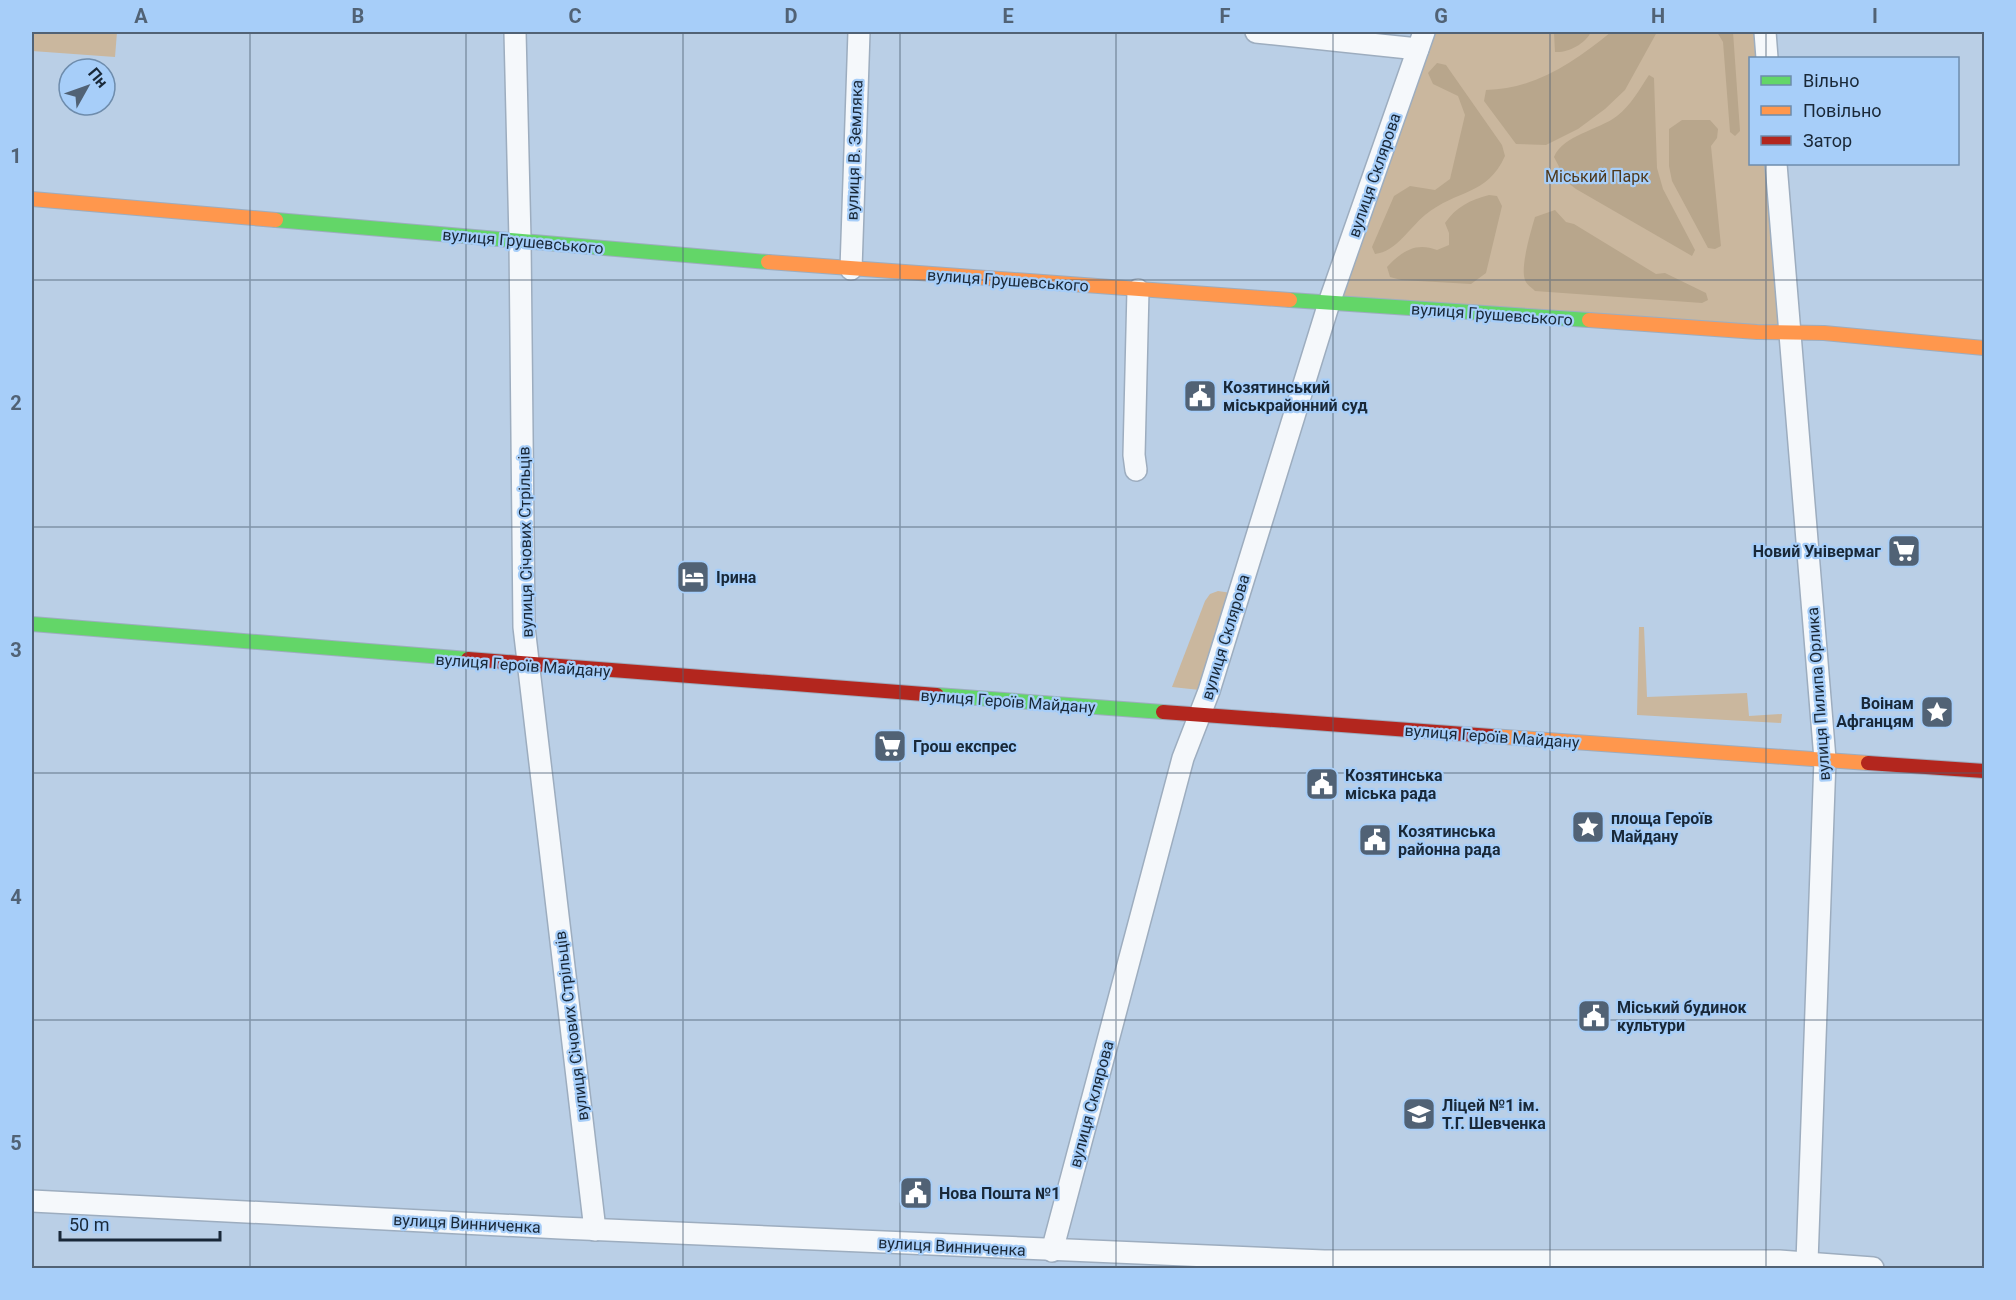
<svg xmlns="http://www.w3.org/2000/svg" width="2016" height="1300" font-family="Roboto,sans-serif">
	<rect width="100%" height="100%" fill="#bacfe6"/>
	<!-- green -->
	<g fill="#cab79e">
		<path d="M32 32H117L115 57 32 51Z"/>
		<path d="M1422 32H1765L1767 58H1750V164H1776L1790 332 1329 303Z"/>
		<path d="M1218 591 1238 594 1209 691 1172 687 1205 601 1210 594Z"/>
		<path d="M1639 627H1644L1647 697 1747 693 1749 716 1782 714 1781 723 1637 715Z"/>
	</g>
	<!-- forest -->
	<g fill="#b8a68c">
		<path d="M1554 32H1591C1585 44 1568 53 1555 52Z"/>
		<path d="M1611 32H1657L1625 90 1605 109 1578 129 1546 145 1516 144 1484 101 1486 90C1536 89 1574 62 1611 32Z"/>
		<path d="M1717 32H1733L1740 131 1735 136 1730 132 1723 42Z"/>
		<path d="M1437 63 1446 65 1502 145 1505 156C1487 196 1457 189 1425 215 1410 227 1396 252 1375 254L1372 247 1394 196 1410 186 1435 190 1450 179 1465 115 1458 96 1433 84 1428 73Z"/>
		<path d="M1649 75 1654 78 1657 168 1663 189 1695 250 1692 256 1576 189 1567 182 1554 157C1563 135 1599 130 1617 116 1631 105 1639 90 1649 75Z"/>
		<path d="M1682 120H1710L1718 129 1717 138 1711 146 1721 246 1715 249 1708 248 1672 181 1669 166V129Z"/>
		<path d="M1489 195 1497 196 1502 206 1486 273 1471 284 1401 280 1390 277 1387 267C1402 251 1416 242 1437 250L1449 245V233L1445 223C1456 207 1470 200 1489 195Z"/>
		<path d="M1555 210 1566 222 1574 224 1656 274 1665 273 1706 293 1708 300 1702 303 1535 291C1532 288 1526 284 1525 280 1520 267 1531 231 1535 217Z"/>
	</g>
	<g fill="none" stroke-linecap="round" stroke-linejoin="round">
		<!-- street casing -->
		<g stroke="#9dadbf" stroke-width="24">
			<g id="street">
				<path d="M515 32 520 240 524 627 595 1230"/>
				<path d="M1256 32 1418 49"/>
				<path d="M1765 32 1767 58"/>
				<path d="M1776 164 1825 759 1807 1262"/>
				<path d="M851 269 859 32"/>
				<path d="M1136 470 1134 455 1138 290"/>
				<path d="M32 1201 561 1228 1324 1261H1779L1873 1268"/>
				<path d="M1052 1251 1183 758 1209 691 1329 303 1424 32"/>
			</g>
		</g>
		<!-- fast casing -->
		<g stroke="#9dadbf" stroke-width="16">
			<g id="fast">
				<path d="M276 220 768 262"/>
				<path d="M1290 300 1589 320"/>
				<path d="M32 624 468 659"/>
				<path d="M937 695 1163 712"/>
			</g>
		</g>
		<!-- slow casing -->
		<g stroke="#9dadbf" stroke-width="16">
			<g id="slow">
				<path d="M32 199 276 220"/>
				<path d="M768 262 1290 300"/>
				<path d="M1589 320 1757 332 1824 333 1984 348"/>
				<path d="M1491 736 1868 763"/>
			</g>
		</g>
		<!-- jam casing -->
		<g stroke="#9dadbf" stroke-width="16">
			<g id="jam">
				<path d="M468 659 937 695"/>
				<path d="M1163 712 1491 736"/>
				<path d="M1868 763 1984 771"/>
			</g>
		</g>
		<!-- street -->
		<use href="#street" stroke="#f5f8fb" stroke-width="21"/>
		<!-- fast -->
		<use href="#fast" stroke="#63d668" stroke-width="14"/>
		<!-- slow -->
		<use href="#slow" stroke="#ff974d" stroke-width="14"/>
		<!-- jam -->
		<use href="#jam" stroke="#b3261e" stroke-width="14"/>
	</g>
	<!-- grid -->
	<path fill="none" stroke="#516275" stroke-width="1.5" stroke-opacity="0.55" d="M250 32V1268M466 32V1268M683 32V1268M900 32V1268M1116 32V1268M1333 32V1268M1550 32V1268M1766 32V58M1766 164V1268M32 280H1984M32 527H1984M32 773H1984M32 1020H1984"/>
	<!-- icons -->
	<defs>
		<g id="civic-square" transform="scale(1.725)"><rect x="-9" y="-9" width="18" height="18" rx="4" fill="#516275" stroke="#a7cef9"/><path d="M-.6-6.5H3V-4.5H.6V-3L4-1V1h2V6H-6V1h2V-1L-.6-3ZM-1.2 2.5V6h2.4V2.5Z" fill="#fff"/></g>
		<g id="supermarket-square" transform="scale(1.725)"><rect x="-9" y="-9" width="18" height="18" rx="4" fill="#516275" stroke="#a7cef9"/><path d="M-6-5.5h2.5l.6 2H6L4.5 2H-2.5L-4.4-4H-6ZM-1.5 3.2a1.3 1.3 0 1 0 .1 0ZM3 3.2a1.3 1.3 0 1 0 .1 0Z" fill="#fff"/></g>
		<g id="hotel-square" transform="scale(1.725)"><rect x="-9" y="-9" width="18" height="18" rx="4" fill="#516275" stroke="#a7cef9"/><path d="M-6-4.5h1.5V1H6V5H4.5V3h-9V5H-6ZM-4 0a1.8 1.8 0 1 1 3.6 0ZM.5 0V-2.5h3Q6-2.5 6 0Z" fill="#fff"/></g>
		<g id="sight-square" transform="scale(1.725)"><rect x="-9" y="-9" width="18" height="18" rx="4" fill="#516275" stroke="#a7cef9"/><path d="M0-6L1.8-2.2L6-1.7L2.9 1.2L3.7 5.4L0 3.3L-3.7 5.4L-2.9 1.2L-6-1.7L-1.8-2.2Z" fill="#fff"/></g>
		<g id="school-square" transform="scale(1.725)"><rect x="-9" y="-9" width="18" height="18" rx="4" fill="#516275" stroke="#a7cef9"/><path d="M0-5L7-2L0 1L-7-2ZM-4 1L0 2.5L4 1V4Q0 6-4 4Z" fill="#fff"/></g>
	</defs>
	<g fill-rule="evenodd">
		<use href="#civic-square" x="1200" y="396"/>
		<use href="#supermarket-square" x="1904" y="551"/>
		<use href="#hotel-square" x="693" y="577"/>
		<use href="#sight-square" x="1937" y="712"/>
		<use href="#supermarket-square" x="890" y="746"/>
		<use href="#civic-square" x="1322" y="784"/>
		<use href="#sight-square" x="1588" y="827"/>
		<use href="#civic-square" x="1375" y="840"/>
		<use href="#civic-square" x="1594" y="1016"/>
		<use href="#school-square" x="1419" y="1114"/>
		<use href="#civic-square" x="916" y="1193"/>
	</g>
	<g text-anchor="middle" stroke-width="4.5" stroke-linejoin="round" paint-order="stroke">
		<!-- street labels -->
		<g font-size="16" fill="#192838" stroke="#a7cef9">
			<text transform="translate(854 150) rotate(-88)" y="6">вулиця В. Земляка</text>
			<text transform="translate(1374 175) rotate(-71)" y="6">вулиця Склярова</text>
			<text transform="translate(523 241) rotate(5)" y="6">вулиця Грушевського</text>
			<text transform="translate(1008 280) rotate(4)" y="6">вулиця Грушевського</text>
			<text transform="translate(1492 314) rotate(4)" y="6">вулиця Грушевського</text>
			<text transform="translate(525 542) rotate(-91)" y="6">вулиця Січових Стрільців</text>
			<text transform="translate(1225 637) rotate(-73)" y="6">вулиця Склярова</text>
			<text transform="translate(523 665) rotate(4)" y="6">вулиця Героїв Майдану</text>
			<text transform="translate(1818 694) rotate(-94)" y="6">вулиця Пилипа Орлика</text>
			<text transform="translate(1008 701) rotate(4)" y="6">вулиця Героїв Майдану</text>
			<text transform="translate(1492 736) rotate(4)" y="6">вулиця Героїв Майдану</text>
			<text transform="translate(571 1026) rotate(-97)" y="6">вулиця Січових Стрільців</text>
			<text transform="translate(1091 1104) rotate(-75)" y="6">вулиця Склярова</text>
			<text transform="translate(467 1223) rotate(3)" y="6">вулиця Винниченка</text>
			<text transform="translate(952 1246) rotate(3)" y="6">вулиця Винниченка</text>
		</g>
		<!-- park labels -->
		<g font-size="16" fill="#4e381b" stroke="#a7cef9">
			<text x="1597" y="182">Міський Парк</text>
		</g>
		<!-- poi labels -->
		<g font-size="16" font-weight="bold" fill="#192838" stroke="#a7cef9" text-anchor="start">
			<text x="1223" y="393">Козятинський<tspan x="1223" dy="18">міськрайонний суд</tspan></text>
			<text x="1881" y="557" text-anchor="end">Новий Універмаг</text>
			<text x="716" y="583">Ірина</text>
			<text x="1914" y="709" text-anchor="end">Воінам<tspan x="1914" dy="18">Афганцям</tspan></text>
			<text x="913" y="752">Грош експрес</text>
			<text x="1345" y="781">Козятинська<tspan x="1345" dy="18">міська рада</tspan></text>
			<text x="1611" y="824">площа Героїв<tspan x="1611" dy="18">Майдану</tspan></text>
			<text x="1398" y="837">Козятинська<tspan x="1398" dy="18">районна рада</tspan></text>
			<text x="1617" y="1013">Міський будинок<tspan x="1617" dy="18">культури</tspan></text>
			<text x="1442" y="1111">Ліцей №1 ім.<tspan x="1442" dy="18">Т.Г. Шевченка</tspan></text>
			<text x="939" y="1199">Нова Пошта №1</text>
		</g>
	</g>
	<!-- border -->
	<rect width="2016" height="1300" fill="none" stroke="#a7cef9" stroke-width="66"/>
	<!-- legend -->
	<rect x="1749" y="57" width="210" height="108" fill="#a7cef9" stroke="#6e8cac" stroke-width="1.5"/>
	<rect x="1761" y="76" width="30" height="9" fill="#63d668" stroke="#6e8cac" stroke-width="1.5"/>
	<text x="1803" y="87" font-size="18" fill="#192838">Вільно</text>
	<rect x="1761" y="106" width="30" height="9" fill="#ff974d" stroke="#6e8cac" stroke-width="1.5"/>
	<text x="1803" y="117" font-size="18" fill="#192838">Повільно</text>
	<rect x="1761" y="136" width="30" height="9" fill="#b3261e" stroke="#6e8cac" stroke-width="1.5"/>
	<text x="1803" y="147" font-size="18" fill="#192838">Затор</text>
	<!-- north arrow -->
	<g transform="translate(87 87) rotate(50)"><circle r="28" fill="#a7cef9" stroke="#6e8cac" stroke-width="1.5"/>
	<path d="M0-4.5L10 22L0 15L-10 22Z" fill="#516275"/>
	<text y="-9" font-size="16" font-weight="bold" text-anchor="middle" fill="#192838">Пн</text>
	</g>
	<!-- scale -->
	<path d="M60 1231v9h160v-9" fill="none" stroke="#192838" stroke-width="3"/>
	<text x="69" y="1231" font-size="18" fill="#192838" stroke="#a7cef9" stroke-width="4.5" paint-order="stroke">50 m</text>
	<rect x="33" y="33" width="1950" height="1234" fill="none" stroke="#516275" stroke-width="2"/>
	<g font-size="20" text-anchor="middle" font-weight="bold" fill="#516275">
		<text x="141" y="23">A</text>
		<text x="358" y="23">B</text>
		<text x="575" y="23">C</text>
		<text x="791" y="23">D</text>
		<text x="1008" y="23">E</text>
		<text x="1225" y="23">F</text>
		<text x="1441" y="23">G</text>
		<text x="1658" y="23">H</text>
		<text x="1875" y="23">I</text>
		<text x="16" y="163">1</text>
		<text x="16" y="410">2</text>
		<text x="16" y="657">3</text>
		<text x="16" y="904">4</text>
		<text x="16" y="1150">5</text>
	</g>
</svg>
